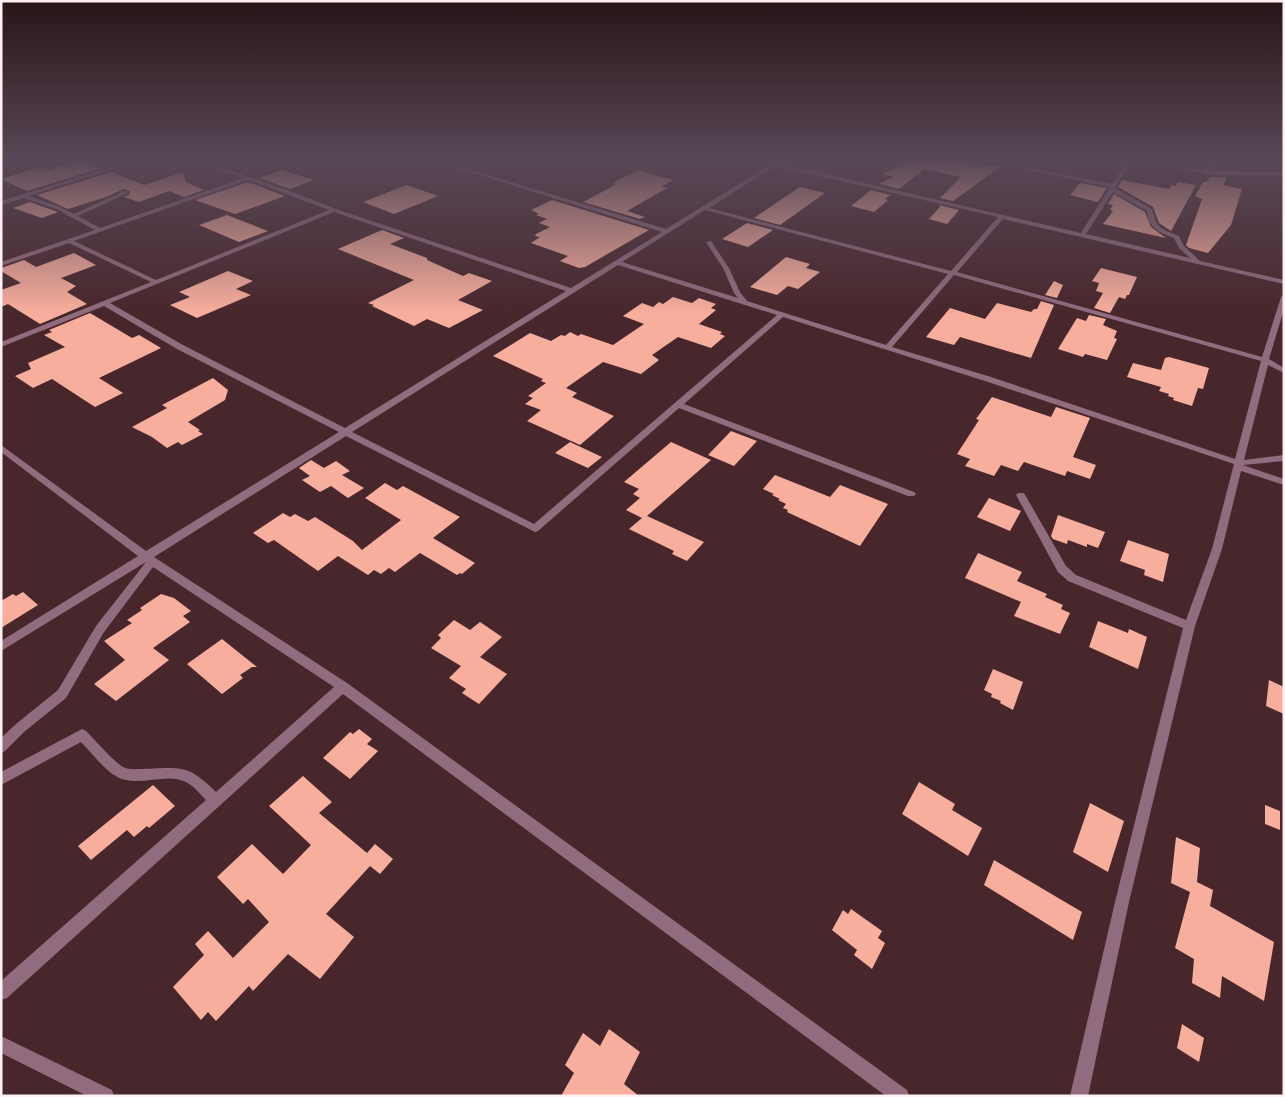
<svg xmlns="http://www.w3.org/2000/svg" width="1285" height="1097" font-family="'Public Sans',sans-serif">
	<rect width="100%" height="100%" fill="#48272c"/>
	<!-- building -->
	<g fill="#f8ae9d">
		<path d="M81 160 101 168 27 191 1 179 41 167 48 170Z"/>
		<path d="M909 160H951L971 164 973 162 1000 167 953 201 940 198 961 177 924 169 899 189 879 184 893 177 882 174Z"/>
		<path d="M281 170 314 180 290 189 259 178Z"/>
		<path d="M638 170 673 180 661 187 667 188 627 211 645 217 640 219 583 202 617 184 612 183Z"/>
		<path d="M111 172 144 185 183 172 186 182 204 190 184 197 169 191 139 202 124 197 129 195 130 191 124 189 106 197 68 209 37 195Z"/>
		<path d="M1210 177H1227L1223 185 1242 189 1231 225 1208 253 1189 248 1186 245 1202 199 1195 196 1203 182H1206Z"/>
		<path d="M1122 180 1169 189 1172 185 1176 186 1178 182 1196 185 1171 231 1159 223 1153 207 1118 187Z"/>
		<path d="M248 182 285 196 235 214 195 200Z"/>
		<path d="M1080 183 1107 188 1098 202 1070 195Z"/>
		<path d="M407 185 438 196 394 214 363 202Z"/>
		<path d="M800 187 825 193 780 225 754 218Z"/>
		<path d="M871 190 891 195 885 199 888 200 874 212 851 206Z"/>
		<path d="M1114 194 1145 212 1151 227 1166 238 1103 224 1113 211 1110 210 1113 205 1108 204Z"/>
		<path d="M552 200 649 230 585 267 579 268 560 261 568 256 531 243 540 237 535 236 536 234 550 227 539 223 547 219 536 215 539 214 531 210Z"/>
		<path d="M30 202 55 211 58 212 42 218 13 208Z"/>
		<path d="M939 205 959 210 947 224 929 219 940 207Z"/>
		<path d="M227 215 268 231 239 242 199 225Z"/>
		<path d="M747 223 773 230 748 247 722 239Z"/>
		<path d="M382 230 404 238 390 244 427 258V260L463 276 469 273 492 281 458 300 483 310 449 328 427 319 414 326 372 306 374 305 368 303 414 280 338 249Z"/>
		<path d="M74 253 96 265 61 278 76 286 67 292 87 304 40 324 8 304 1 307V290L21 283 1 271V268L24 260 36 267Z"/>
		<path d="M786 257 810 264 806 268 820 272 798 289 788 286 777 295 750 287Z"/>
		<path d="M1101 268 1137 277 1129 295H1127L1125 299 1119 297 1110 313 1094 308 1103 293 1096 291 1099 283 1092 281Z"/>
		<path d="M228 271 253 281 236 289 251 295 197 318 170 305 190 297 179 292Z"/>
		<path d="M1054 281 1063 285 1057 298 1045 295Z"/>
		<path d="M673 297 692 303 699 298 716 304 711 308 716 310 699 324 722 332 720 334 725 336 711 348 678 337 652 355 659 360 641 374 603 362 566 388 577 393 572 397 614 416 580 445 527 421 541 410 525 404 533 398 528 396 546 383 541 381 543 379 493 356 530 333 551 341 561 335 565 336 570 332 578 336 581 334 613 345 644 324 623 316 642 303 653 307 659 302 663 304Z"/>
		<path d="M1041 301 1054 305 1031 358 960 337 954 345 926 337 950 308 985 319 997 303 1031 312 1034 309H1037Z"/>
		<path d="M90 313 132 338 139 335 161 348 99 378 123 393 95 407 52 379 33 388 15 376 31 369 28 363 65 347 44 335 52 332 49 330Z"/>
		<path d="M1089 315 1106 319 1103 325 1117 331 1114 338 1117 339 1107 360 1085 354 1083 357 1058 349 1077 318 1086 321Z"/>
		<path d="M1169 357 1209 368 1203 389 1198 388 1192 406 1173 400 1174 398 1168 396 1169 394 1159 391 1161 387 1127 377 1133 363 1161 370 1165 358Z"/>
		<path d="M213 378 228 390 225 400 188 422 200 430 198 431 203 434 182 445 178 442 167 448 152 437 132 427 167 408 162 405Z"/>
		<path d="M992 397 1051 417 1056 407 1090 418 1073 457 1096 465 1090 479 1067 471 1065 476 1024 462 1018 471 1001 465 994 476 965 466 970 459 957 454 979 420 976 419Z"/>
		<path d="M731 431 757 441 734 466 708 455Z"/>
		<path d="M570 442 602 457 588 468 555 453Z"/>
		<path d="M671 442 711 460 647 516 704 542 687 561 672 554 674 551 629 529 642 518 626 510 640 498 633 494 639 489 624 482Z"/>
		<path d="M311 460 324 468 336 461 350 471 342 475 364 488 348 498 331 486 320 492 302 480 310 476 299 468Z"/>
		<path d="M775 475 830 497 840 485 888 504 860 546 787 512 788 510 783 508 786 504 778 500 780 499 772 495 774 494 763 489Z"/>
		<path d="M385 483 397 490 403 486 460 517 433 538 475 563 462 574 460 573 457 575 420 553 395 572 389 568 381 574 374 570 368 575 338 556 318 571 274 540 268 543 253 533 283 513 290 517 295 514 308 521 315 517 353 541 362 550 401 520 365 498Z"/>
		<path d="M989 498 1021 511 1010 531 977 517Z"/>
		<path d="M1058 515 1105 532 1098 548 1087 544V547L1068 540 1067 544 1053 539 1051 536Z"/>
		<path d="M1128 540 1169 554 1163 582 1144 575 1145 570 1120 561Z"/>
		<path d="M978 553 1022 572 1017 581 1047 594 1045 597 1063 605 1061 609 1070 613 1060 634 1014 616 1021 602 965 578Z"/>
		<path d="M23 592 38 605 1 628V601L13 594 16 596Z"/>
		<path d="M161 594 174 598 191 611 183 616 190 622 153 648 169 660 116 701 94 684 125 660 104 641 132 623 127 620 142 610 140 608Z"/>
		<path d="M454 620 470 630 480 622 502 637 480 657 507 674 479 704 462 693 466 689 449 678 461 666 431 648 441 638 438 635Z"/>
		<path d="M1098 621 1128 633 1129 629 1147 637 1138 669 1089 647Z"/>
		<path d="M222 639 257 667H252L240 675 243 678 222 694 187 664Z"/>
		<path d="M993 669 1023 682 1013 710 1000 703 1001 701 991 697 992 694 984 690Z"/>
		<path d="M1269 680 1284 687V714L1266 706Z"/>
		<path d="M359 729 372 739 367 744 378 751 350 779 323 758 350 732 353 734Z"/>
		<path d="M303 776 332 802 319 813 367 853 375 844 393 859 380 874 370 866 326 914 354 937 320 979 288 954 253 991 249 986 216 1021 208 1012 201 1020 173 987 204 955 195 944 208 931 233 958 269 922 248 899 243 904 217 877 252 844 283 874 311 845 269 806Z"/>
		<path d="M919 782 955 804 952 810 982 828 968 856 902 814Z"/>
		<path d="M153 785 175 806 149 828 147 826 134 837 127 830 91 860 78 846Z"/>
		<path d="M1090 803 1124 821 1108 872 1073 852Z"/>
		<path d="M1265 805 1280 811V830L1265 824Z"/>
		<path d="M1176 837 1200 848 1197 882 1213 890 1210 906 1274 942 1264 1001 1222 976 1220 998 1192 983 1194 959 1175 948 1190 892 1171 883Z"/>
		<path d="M994 860 1082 912 1073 940 984 885Z"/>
		<path d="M851 909 882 931 878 938 885 943 872 969 854 955 857 950 832 930 843 910 848 914Z"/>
		<path d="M1182 1024 1204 1038 1199 1062 1177 1048Z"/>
		<path d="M609 1029 640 1052 624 1084 639 1096H561L574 1073 565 1065 583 1033 600 1046Z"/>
	</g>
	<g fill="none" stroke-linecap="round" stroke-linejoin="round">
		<!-- minor -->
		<g fill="#906c7e" fill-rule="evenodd">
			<path d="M133 160H141L29 196 60 207 74 214 124 191H128V193L78 216 100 228 243 178 194 160H201L293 192 336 209 571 288 662 232 431 160H439L666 229 777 160H783L779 163 1081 233 1110 187 980 160H990L1112 184 1127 160H1132L1115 188 1152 209C1157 229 1160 228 1179 236L1184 246 1200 261 1284 280V284L1003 219 957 272 1262 357 1281 297 1284 295V309L1269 359 1284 368V373L1268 365 1244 460 1284 455V461L1243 465 1284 479V485L1241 471 1222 549 1195 626 1129 902 1088 1096H1070L1115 902 1183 628 1068 581 1058 572 1016 495 1018 493H1024L1066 566 1076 575 1186 620 1212 549 1234 464 985 381 783 317 684 404 914 492 916 494 914 496H908L679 408 538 531 535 532 346 436 154 557 347 683 907 1090 909 1096H886L343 694 7 998 1 1000V981L206 800C200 794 194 786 186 782 165 771 136 790 114 775 104 769 90 751 81 742L1 785V772L82 729 86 731C95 740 113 761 123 767 128 770 136 769 142 769 180 768 187 763 216 792L334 687 153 567 104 632 66 698 24 732 5 751 1 753V738L16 724 58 690 96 626 146 562 1 651V641L138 556 1 452V445L146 551 339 432 177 349 104 306 1 347V342L151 282 69 243 1 266V262L95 230 56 209 24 198 1 205V201ZM775 166 998 217 951 271 709 208ZM248 180 329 210 156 280 74 241ZM1113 192 1147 211C1148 228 1160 233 1174 238L1179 248 1190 258 1086 234ZM705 210 948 274 886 345 747 301 740 292 729 268 711 241 706 242 723 268 734 293 738 298 622 262ZM334 212 566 291 345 428 183 345 110 303ZM618 265 777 315 534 524 352 432ZM954 275 1261 361 1235 459 991 377 892 347Z"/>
			<path d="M1139 160H1150L1201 170 1207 167 1212 160H1217L1211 169 1207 171 1284 172V176L1210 175Z"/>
			<path d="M1 1036 112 1090 114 1096H87L1 1053Z"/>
		</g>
	</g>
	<!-- sky -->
	<linearGradient id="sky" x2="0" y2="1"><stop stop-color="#281518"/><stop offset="0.51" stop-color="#584756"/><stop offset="1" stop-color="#584756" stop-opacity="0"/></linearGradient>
	<rect width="1285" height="314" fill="url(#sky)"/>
	<!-- border -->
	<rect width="1285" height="1097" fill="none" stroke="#fff1f3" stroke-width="5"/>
</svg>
